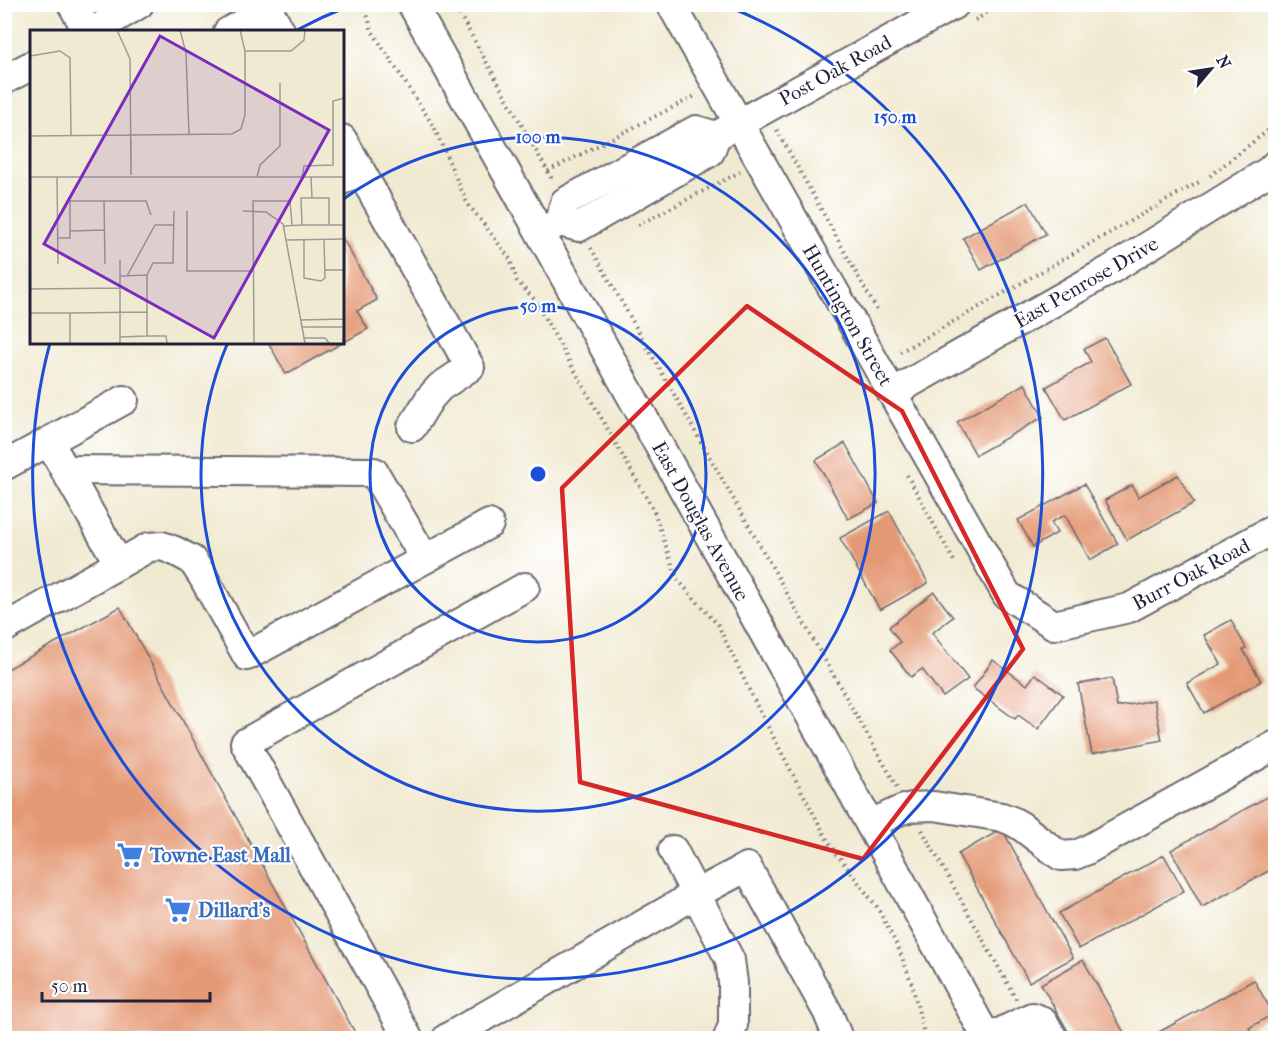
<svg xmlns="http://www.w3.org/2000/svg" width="1280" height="1043" font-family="'IM FELL French Canon',serif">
	<rect width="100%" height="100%" fill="#fff"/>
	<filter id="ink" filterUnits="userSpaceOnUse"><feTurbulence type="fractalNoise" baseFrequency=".0167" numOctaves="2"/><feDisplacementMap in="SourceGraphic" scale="12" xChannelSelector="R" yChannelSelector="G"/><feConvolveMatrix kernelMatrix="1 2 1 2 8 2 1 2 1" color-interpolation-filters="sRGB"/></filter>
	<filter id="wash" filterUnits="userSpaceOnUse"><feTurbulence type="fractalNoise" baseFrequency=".008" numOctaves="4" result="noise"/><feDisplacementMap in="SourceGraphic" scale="24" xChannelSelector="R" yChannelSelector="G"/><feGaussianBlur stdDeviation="1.35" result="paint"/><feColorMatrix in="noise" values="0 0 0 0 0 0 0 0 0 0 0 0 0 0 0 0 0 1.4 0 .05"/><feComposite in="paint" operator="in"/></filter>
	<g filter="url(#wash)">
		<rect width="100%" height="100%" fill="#f1ead2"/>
		<g id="blocks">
			<!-- building -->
			<g fill="#e49975">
				<path d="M1028 202 1046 234 981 270 963 238Z"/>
				<path d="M342 237 377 300 357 311 368 329 286 374 268 342H342Z"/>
				<path d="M1105 338 1131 384 1065 420 1046 387 1091 362 1084 349Z"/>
				<path d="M1025 384 1043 417 976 455 957 422Z"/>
				<path d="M845 443 878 503 848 519 816 460Z"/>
				<path d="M1178 475 1194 503 1127 540 1105 500 1132 485 1138 497Z"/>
				<path d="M1084 484 1118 544 1090 560 1065 515 1051 522 1057 533 1033 547 1018 520Z"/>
				<path d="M889 511 928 583 880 610 840 538Z"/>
				<path d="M934 592 953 617 932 633 968 679 943 697 922 669 911 677 890 650 900 642 889 627Z"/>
				<path d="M120 607 358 1038H4V671Z"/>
				<path d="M1231 620 1246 648 1243 650 1261 681 1204 713 1187 683 1221 664 1204 635Z"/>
				<path d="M993 660 1027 685 1035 674 1063 695 1038 729 1018 715 1015 719 973 688Z"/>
				<path d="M1112 678 1117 707 1154 700 1162 740 1092 754 1078 684Z"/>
				<path d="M1276 792V867L1202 907 1171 850Z"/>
				<path d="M1002 829 1073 958 1029 982 958 854Z"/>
				<path d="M1164 855 1184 891 1079 949 1059 913Z"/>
				<path d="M1083 960 1127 1038H1072L1041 984Z"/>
				<path d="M1254 980 1273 1014 1249 1028 1253 1036 1248 1038H1148Z"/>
			</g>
		</g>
	</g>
	<g filter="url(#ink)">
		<use href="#blocks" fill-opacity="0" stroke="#6a6870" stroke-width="1.5"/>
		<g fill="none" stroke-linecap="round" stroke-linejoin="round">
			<!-- minor casing -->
			<g stroke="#6a6870" stroke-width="32">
				<g id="minor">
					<path d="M72 4 88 32"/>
					<path d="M412 4 821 735 987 1038"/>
					<path d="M671 4 1007 595 1054 625 1129 608 1276 528"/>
					<path d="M92 32 139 4"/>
					<path d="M228 32 268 9 281 32"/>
					<path d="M4 80 32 65"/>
					<path d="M342 139 360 170 342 180"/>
					<path d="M360 170 470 367 440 387 430 398 412 427"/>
					<path d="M559 222 579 227 710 152 716 136 955 4"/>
					<path d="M544 231 559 222 565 202 696 130 716 136"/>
					<path d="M892 393 1110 270 1269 171 1276 164"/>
					<path d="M4 466 124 400"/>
					<path d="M65 470 374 472 425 559"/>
					<path d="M119 564 149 547 162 546 175 551 192 560 202 575 247 656 489 524"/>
					<path d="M4 628 119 564 49 442"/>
					<path d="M870 824 901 810 912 807 934 806 1002 817 1012 821 1021 826 1055 852 1061 856 1075 855 1085 851 1276 745"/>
					<path d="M673 850 730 960 733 983V1025L728 1038"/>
					<path d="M408 1038 245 743 525 587"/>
					<path d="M447 1038 696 894 747 867 828 1013 838 1038"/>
					<path d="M989 1038 1032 1017 1043 1021 1053 1038"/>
				</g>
			</g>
			<!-- path -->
			<g stroke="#6a6870" stroke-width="4" stroke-dasharray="1.5 4.5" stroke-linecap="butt">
				<path d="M364 4 372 31 434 127 467 203 493 236 510 259 517 281 534 299 654 511 677 579 718 625 755 702 830 845 877 907 898 947 912 984 925 1038"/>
				<path d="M454 4 553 181"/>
				<path d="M975 20 1002 4"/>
				<path d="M777 130 878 312"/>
				<path d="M548 171 697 95"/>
				<path d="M1210 176 1276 124"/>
				<path d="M638 225 740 172"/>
				<path d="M591 248 897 787"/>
				<path d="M900 352 1199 182"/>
				<path d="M907 475 955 563"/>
				<path d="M922 830 1016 999"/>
			</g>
			<!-- minor -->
			<use href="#minor" stroke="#fff" stroke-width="28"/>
		</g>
	</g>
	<!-- marked area -->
	<path fill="none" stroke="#d62828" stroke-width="4.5" stroke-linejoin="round" d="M747 306 902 411 1023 649 863 859 580 782 562 488Z"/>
	<!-- distance rings -->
	<g fill="none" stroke="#1d4ed8" stroke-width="3">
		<circle cx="538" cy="474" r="168"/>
		<path d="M342 200A337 337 0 1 1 228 342"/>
		<path d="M297 30A505 505 0 0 1 349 6M727 6A505 505 0 1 1 50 343"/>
	</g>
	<!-- icons -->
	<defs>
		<g id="supermarket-bare" transform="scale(2.07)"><path d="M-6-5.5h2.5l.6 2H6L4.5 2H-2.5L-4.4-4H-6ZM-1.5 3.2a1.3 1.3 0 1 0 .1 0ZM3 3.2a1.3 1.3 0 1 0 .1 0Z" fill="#3f7fe0" stroke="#fff" stroke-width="2.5" paint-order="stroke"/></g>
	</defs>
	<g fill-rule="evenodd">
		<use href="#supermarket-bare" x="130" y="855"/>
		<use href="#supermarket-bare" x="178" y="910"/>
	</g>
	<g text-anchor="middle" stroke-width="4.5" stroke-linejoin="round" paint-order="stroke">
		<!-- street labels -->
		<g font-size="20" fill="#22223b" stroke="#fff">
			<text transform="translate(835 70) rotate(-29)" y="7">Post Oak Road</text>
			<text transform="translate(1086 282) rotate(-30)" y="7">East Penrose Drive</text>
			<text transform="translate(848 315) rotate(60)" y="7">Huntington Street</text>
			<text transform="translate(701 521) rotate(61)" y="7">East Douglas Avenue</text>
			<text transform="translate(1191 574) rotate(-28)" y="7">Burr Oak Road</text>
		</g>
		<!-- shop labels -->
		<g font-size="20" font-weight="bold" fill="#366cbe" stroke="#fff" text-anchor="start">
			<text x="150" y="862">Towne East Mall</text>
			<text x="198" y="917">Dillard's</text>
		</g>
	</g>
	<!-- overview -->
	<g transform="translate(30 30)">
		<rect width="314" height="314" fill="#f1ead2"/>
		<path fill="none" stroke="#9e9a96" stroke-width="1.5" d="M87 0 100 29 101 143M150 0 156 23 159 104M215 21H261L274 10 275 0M0 26 30 21 40 28 41 105M0 106 202 104 211 99 215 85V21L210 0M101 145V110M0 147H314M27 147 28 234M227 147 230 135 250 116V53M272 147 274 136 303 135V71L314 68M282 168H299V195H314M74 171H116L121 185M157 181V241H223M213 181 236 182 253 194 275 313M272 195H299M253 196 272 195 271 168H282L281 147M40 201 74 200M28 208H40V171H74L75 234M257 210 314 209M274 210V248L291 251 295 248 294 209M295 240H314M117 245 123 233H143L144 181M97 246 125 195H143M0 259 90 258M0 283H40V313M40 283 117 282M270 290 314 289M271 297H314M117 306H136L137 313M90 307 117 306V245L90 246M273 308H295L299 313M90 313V230M224 313 223 171H260L262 195M313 313 314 288"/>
		<path fill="#7b2cbf" fill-opacity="0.15" stroke="#7b2cbf" stroke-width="3" d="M130 6 299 100 184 308 14 214Z"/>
		<rect width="314" height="314" fill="none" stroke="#22223b" stroke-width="3"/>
	</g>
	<circle cx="538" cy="474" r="9" fill="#1d4ed8" stroke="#fff" stroke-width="3"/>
	<g font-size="18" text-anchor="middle" font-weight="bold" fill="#1d4ed8" stroke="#fff" stroke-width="4.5" stroke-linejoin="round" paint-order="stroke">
		<text x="895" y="123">150 m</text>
		<text x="538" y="143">100 m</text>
		<text x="538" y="312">50 m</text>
	</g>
	<!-- margin -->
	<rect width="1280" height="1043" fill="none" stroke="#fff" stroke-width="24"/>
	<!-- north arrow -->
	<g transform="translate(1211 69) rotate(61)" stroke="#ffffff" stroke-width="4.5" paint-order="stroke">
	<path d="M0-4.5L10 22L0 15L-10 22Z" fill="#22223b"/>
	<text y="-9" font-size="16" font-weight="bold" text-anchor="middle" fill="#22223b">N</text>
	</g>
	<!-- scale -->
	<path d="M42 992v9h168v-9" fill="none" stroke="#22223b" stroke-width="3"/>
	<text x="51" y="992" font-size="18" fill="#22223b" stroke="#ffffff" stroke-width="4.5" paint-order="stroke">50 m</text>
</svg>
